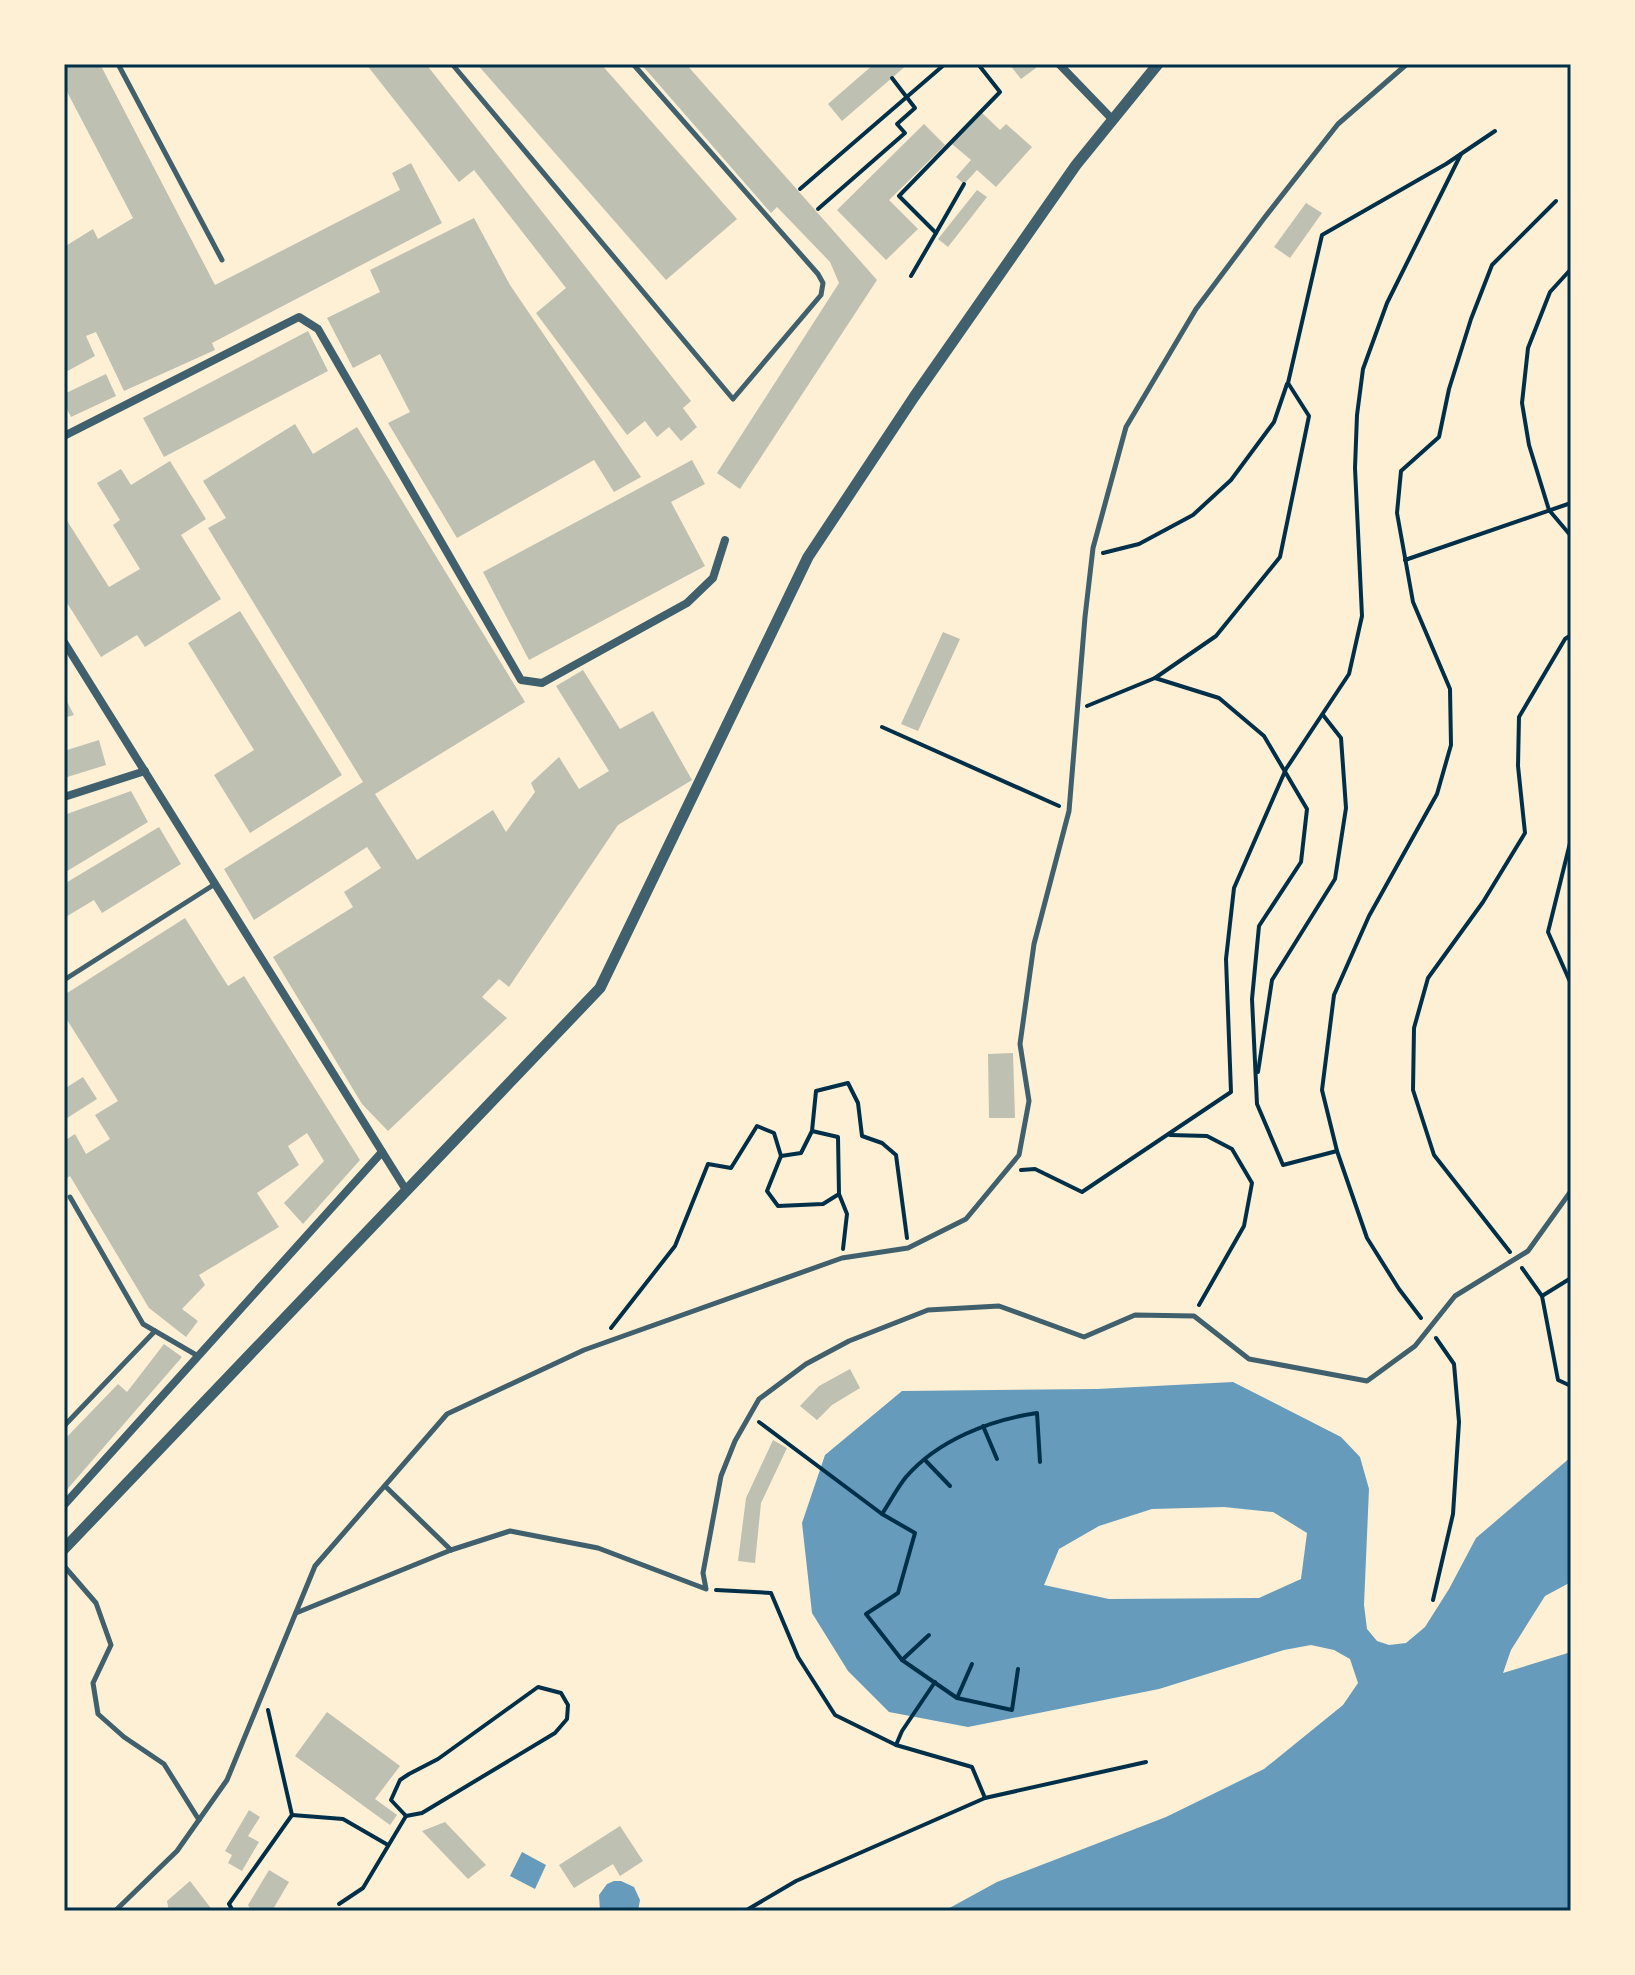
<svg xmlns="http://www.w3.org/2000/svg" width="1635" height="1975" font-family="'Titillium Web',sans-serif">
	<rect width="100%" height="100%" fill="#fdf0d5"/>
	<!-- water -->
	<g fill="#669bbc" fill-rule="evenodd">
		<path d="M1233 1382 1341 1437 1360 1457 1369 1489 1364 1605 1367 1629 1377 1641 1389 1645 1406 1643 1425 1627 1449 1589 1476 1538 1571 1457V1582L1545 1596 1511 1650 1503 1673 1571 1652V1911H944L997 1882 1166 1817 1264 1769 1343 1705 1358 1683 1350 1659 1334 1650 1311 1645 1284 1650 1159 1689 968 1727 889 1712 848 1671 812 1613 802 1523 825 1455 902 1391 1097 1389ZM1224 1507 1273 1512 1307 1533 1301 1579 1259 1598 1109 1599 1044 1585 1059 1549 1099 1526 1152 1509Z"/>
		<path d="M522 1852 546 1865 535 1889 510 1876Z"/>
		<path d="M614 1881H621L634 1887 640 1900 638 1911H600L599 1895 607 1884Z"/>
	</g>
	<!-- building -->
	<g fill="#bec0b2">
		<path d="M64 64H100L215 285 400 190 392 173 411 163 442 223 212 343 215 350 124 391 96 332 86 336 95 356 64 373V247L93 229 98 239 133 218 64 86Z"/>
		<path d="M366 64H426L691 401 683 408 697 427 681 441 669 427 657 437 645 421 627 435 536 313 566 288 474 170 459 182Z"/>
		<path d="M477 64H601L737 219 666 280Z"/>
		<path d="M641 64H686L877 280 740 489 717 473 839 283 830 262 777 207 771 213Z"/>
		<path d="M874 64H908L842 121 828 104Z"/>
		<path d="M1009 64H1034L1036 68 1021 79Z"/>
		<path d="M981 112 1000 130 1006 124 1032 147 996 187 977 170 964 184 956 177 971 160 952 144Z"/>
		<path d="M924 124 945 145 889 200 918 229 886 260 837 210Z"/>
		<path d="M977 190 987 197 948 247 938 239Z"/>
		<path d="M1306 203 1322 213 1290 258 1274 247Z"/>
		<path d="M474 218 510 285 641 477 614 492 594 460 457 538 388 423 410 412 380 354 353 368 327 318 380 292 370 270Z"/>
		<path d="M308 331 328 371 164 457 143 418Z"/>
		<path d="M106 374 116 396 71 417 64 403V394Z"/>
		<path d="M295 424 313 454 357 427 525 702 375 794 417 860 493 810 506 832 535 792 531 783 559 757 579 789 609 771 556 686 583 670 620 729 653 711 692 780 618 825 509 987 499 979 482 997 507 1018 388 1131 362 1104 273 957 353 907 344 892 381 868 367 847 254 920 224 869 363 782 208 528 226 518 203 481Z"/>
		<path d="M692 460 705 484 671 502 705 566 529 660 483 572Z"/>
		<path d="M170 461 206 519 181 535 221 599 145 647 137 635 101 657 64 598V516L109 587 140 569 113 525 120 520 97 483 121 469 131 485Z"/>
		<path d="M240 611 342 775 250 833 214 775 254 750 188 643Z"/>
		<path d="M943 632 960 639 918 731 901 724Z"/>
		<path d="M64 696 74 715 64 718Z"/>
		<path d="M99 740 106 765 64 778V751Z"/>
		<path d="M131 791 148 822 64 873V815Z"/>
		<path d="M159 827 181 864 102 913 94 900 64 918V884Z"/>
		<path d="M185 918 228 986 244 976 360 1160 303 1224 284 1203 324 1161 307 1133 288 1146 299 1165 257 1193 279 1227 199 1275 205 1285 182 1309 198 1321 186 1337 149 1308 70 1176 64 1180V1141L75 1134 86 1154 110 1139 95 1115 118 1101 64 1015V995Z"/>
		<path d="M1013 1053 1015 1118H989L988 1054Z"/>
		<path d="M83 1077 97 1099 64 1120V1089Z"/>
		<path d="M164 1344 182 1357 64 1493V1440L118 1384 127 1392Z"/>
		<path d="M850 1369 860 1388 832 1405 817 1420 800 1406 819 1386Z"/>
		<path d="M773 1440 787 1448 761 1503 755 1563 738 1561 746 1498Z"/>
		<path d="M327 1712 400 1766 375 1799 397 1815 390 1825 295 1756Z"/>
		<path d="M249 1810 260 1817 248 1836 259 1842 242 1871 228 1863 232 1855 225 1851Z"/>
		<path d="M445 1822 486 1865 468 1879 422 1831Z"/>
		<path d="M620 1826 643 1861 620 1876 613 1864 574 1888 559 1865Z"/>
		<path d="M269 1870 289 1882 272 1911H252L248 1905Z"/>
		<path d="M190 1881 213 1911H169L167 1901Z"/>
	</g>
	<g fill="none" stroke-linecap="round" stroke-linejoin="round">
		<!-- path -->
		<g stroke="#003049" stroke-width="4">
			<path d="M800 189 945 64"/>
			<path d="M818 209 905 133 897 124 915 108 892 78"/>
			<path d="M936 233 964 184"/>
			<path d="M1571 269 1550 292 1528 348 1522 403 1529 445 1549 510 1571 536"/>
			<path d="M911 276 936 233 899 196 1000 92 978 64"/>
			<path d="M1103 553 1139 544 1193 515 1231 480 1274 422 1287 384"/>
			<path d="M1405 560 1571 503"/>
			<path d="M1155 678 1219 698 1264 736 1307 809 1301 862 1259 926 1252 999 1257 1104 1283 1165 1337 1151 1367 1238 1399 1289 1421 1318"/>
			<path d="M1087 706 1155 678 1216 636 1280 557 1309 416 1288 383 1322 235 1446 164 1495 131"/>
			<path d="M882 727 1059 806"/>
			<path d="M1571 839 1548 932 1571 984"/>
			<path d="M1258 1072 1272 980 1335 879 1346 808 1341 738 1323 715"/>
			<path d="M812 1131 838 1137 839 1194"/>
			<path d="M1170 1135 1207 1136 1232 1149 1252 1183 1244 1226 1199 1305"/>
			<path d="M1337 1151 1322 1090 1334 995 1369 916 1437 794 1451 745 1450 689 1413 602 1397 513 1401 471 1439 437 1449 389 1471 319 1492 265 1556 201"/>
			<path d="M781 1156 767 1191 778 1206 823 1204 839 1194 847 1214 843 1249"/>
			<path d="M1021 1170 1035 1169 1082 1192 1231 1092 1226 959 1234 888 1286 769 1349 674 1362 616 1355 468 1357 415 1363 369 1387 303 1461 154"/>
			<path d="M1510 1252 1434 1155 1413 1090 1414 1028 1428 978 1483 902 1525 833 1518 766 1519 717 1565 639 1571 635"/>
			<path d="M1522 1268 1542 1296 1558 1380 1571 1386"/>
			<path d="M1542 1296 1571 1278"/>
			<path d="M611 1328 675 1246 708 1164 731 1168 757 1126 774 1133 781 1156 801 1153 812 1131 816 1091 848 1083 858 1103 862 1136 882 1143 896 1155 907 1238"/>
			<path d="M759 1422 882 1514"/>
			<path d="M983 1426 997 1459"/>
			<path d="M925 1460 950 1486"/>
			<path d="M716 1590 771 1593 798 1657 835 1715 896 1745 972 1767 985 1798"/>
			<path d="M1433 1600 1453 1514 1459 1422 1454 1364 1436 1338"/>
			<path d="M902 1660 929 1635"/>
			<path d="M1018 1669 1012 1710 957 1698 902 1660 866 1614 898 1593 915 1533 882 1514C890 1502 897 1488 906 1477 938 1440 990 1420 1037 1413L1040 1462"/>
			<path d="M538 1687 561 1693 568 1705 567 1719 555 1733 422 1813 406 1816 391 1800 400 1780 409 1774 438 1759Z"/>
			<path d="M957 1698 972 1664"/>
			<path d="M896 1745 902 1731 935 1682"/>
			<path d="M292 1815 343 1819 388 1845"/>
			<path d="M339 1904 363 1888 406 1816"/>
			<path d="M233 1911 229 1904 292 1815 268 1710"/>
			<path d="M745 1911 796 1881 985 1798 1146 1762"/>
		</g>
		<!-- service -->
		<g stroke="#3f606c" stroke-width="5">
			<path d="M118 64 222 260"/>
			<path d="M452 64 733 399 821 295 823 283 818 274 633 64"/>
			<path d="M64 980 215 884"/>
			<path d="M70 1197 143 1324 198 1356"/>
			<path d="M64 1426 155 1331"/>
			<path d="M385 1486 451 1550"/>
			<path d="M64 1566 96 1603 111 1645 93 1683 98 1714 124 1737 164 1764 199 1820"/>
			<path d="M296 1613 451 1550 510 1531 598 1548 706 1589 703 1573 721 1476 735 1441 759 1399 806 1364 849 1341 928 1310 999 1306 1084 1337 1135 1315 1194 1316 1249 1359 1367 1381 1415 1346 1455 1296 1528 1251 1571 1191"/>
			<path d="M115 1911 177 1851 227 1780 315 1566 447 1414 584 1350 842 1258 908 1248 966 1219 1019 1155 1029 1101 1020 1044 1034 944 1069 811 1085 617 1093 548 1126 427 1196 309 1265 217 1338 124 1407 64"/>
		</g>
		<!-- minor -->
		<g stroke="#3f606c" stroke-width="8">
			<path d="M1059 64 1113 120"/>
			<path d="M64 436 299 317 318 329 521 680 542 683 687 603 713 578 725 540"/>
			<path d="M64 642 406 1190"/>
			<path d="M64 797 145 771"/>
			<path d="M64 1505 382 1152"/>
		</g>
		<!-- tertiary -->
		<path stroke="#3f606c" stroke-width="11" d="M64 1549 600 988 808 557 914 397 1076 165 1158 64"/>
	</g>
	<!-- border -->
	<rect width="1635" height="1975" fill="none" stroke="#fdf0d5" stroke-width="132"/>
	<rect x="66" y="66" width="1503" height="1843" fill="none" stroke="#003049" stroke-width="3"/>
</svg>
